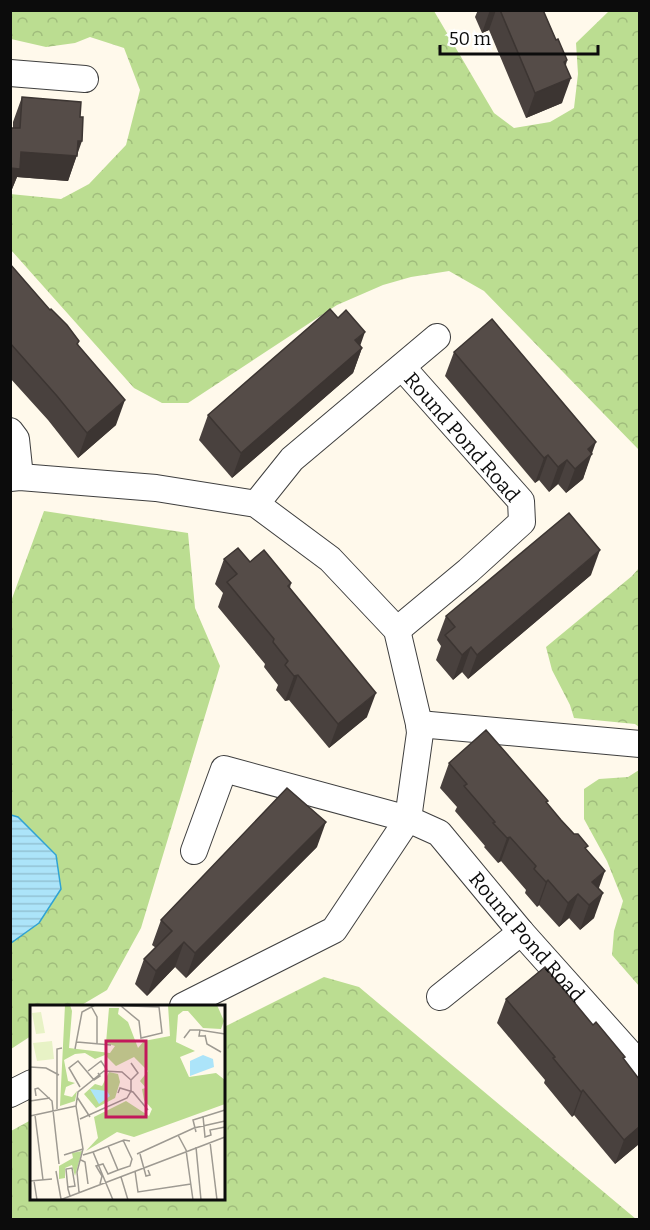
<svg xmlns="http://www.w3.org/2000/svg" width="650" height="1230" font-family="Bitter,serif">
	<defs>
		<pattern id="forest-crowns" width="20" height="18" patternUnits="userSpaceOnUse" patternTransform="scale(1.5)"><rect width="20" height="18" fill="#bbdd91"/><path d="M2 6a3 3 0 1 1 6 0M12 15a3 3 0 1 1 6 0" fill="none" stroke="#a0bc7c"/></pattern>
		<pattern id="water-rules" width="6" height="5" patternUnits="userSpaceOnUse" patternTransform="scale(1.5)"><rect width="6" height="5" fill="#ace4f9"/><path d="M0 2.5h6" fill="none" stroke="#93c2d4"/></pattern>
	</defs>
	<rect width="100%" height="100%" fill="#fff9eb"/>
	<!-- forest -->
	<g fill="url(#forest-crowns)">
		<path d="M11 11H434L494 113 514 128 550 122 574 108 578 74 576 43 609 11H639V450L484 291 449 271 411 277 383 285 337 305 188 403H162L134 388 11 250 10 194 61 199 89 184 126 145 140 90 124 48 90 37 75 43 46 47 11 39Z"/>
		<path d="M44 511 188 533 195 608 220 666 141 928 107 990 80 1006H32L31 1036 11 1049V943L39 923 18 817 11 815 10 604Z"/>
		<path d="M639 568V727L635 724 574 718 570 705 552 670 546 647 632 576Z"/>
		<path d="M639 770V986L612 955 614 931 623 901 607 861 584 819V789L599 779 628 777Z"/>
		<path d="M324 977 359 987 636 1219H11V1131L31 1120 32 1198H224V1027Z"/>
	</g>
	<!-- water -->
	<path fill="url(#water-rules)" stroke="#2fa3d4" stroke-width="1.5" d="M11 815 18 817 56 855 61 889 39 923 11 943Z"/>
	<g fill="none" stroke-linecap="round" stroke-linejoin="round">
		<!-- minor casing -->
		<g stroke="#3f3f3f" stroke-width="28">
			<g id="minor">
				<path d="M10 73 85 79"/>
				<path d="M10 431 16 439 20 477"/>
				<path d="M10 478 20 477 156 488 256 504 330 559 397 630 419 724 420 733 408 819 334 930 183 1006"/>
				<path d="M256 504 292 459 437 337"/>
				<path d="M397 630 468 571 522 522 521 501 402 367"/>
				<path d="M419 724 640 744"/>
				<path id="s1" d="M194 851 224 769 408 819 439 833 521 932 640 1065"/>
				<path d="M440 997 521 932"/>
				<path d="M10 1094 32 1083"/>
			</g>
		</g>
		<!-- minor -->
		<use href="#minor" stroke="#fff" stroke-width="26"/>
	</g>
	<!-- wall -->
	<g fill="#49413e">
		<path d="M478 10H543L556 40 567 60 566 65 562 103 526 118 489 30 482 33 475 17Z"/>
		<path d="M22 97 77 154 68 181 17 177 10 194V128H13V122Z"/>
		<path d="M10 264 78 344 116 425 78 458 48 420 10 378Z"/>
		<path d="M360 346 362 348 353 373 232 478 199 440 208 415Z"/>
		<path d="M454 352 591 453 583 479 566 493 558 484 549 492 539 480 535 483 445 376Z"/>
		<path d="M224 559 250 562 291 583 290 588 367 717 329 748 289 700 285 701 276 690 278 685 264 667 265 664 218 607 223 593 215 584Z"/>
		<path d="M591 575 468 679 462 672 453 680 436 660 441 646 437 640 446 616Z"/>
		<path d="M449 763 547 804 586 850 598 888 594 918 580 930 569 918 559 927 539 905 537 907 525 893 526 890 501 861 498 863 484 847 485 846 455 811 457 807 440 788Z"/>
		<path d="M317 847 186 978 175 967 147 996 135 984 144 959 156 948 152 945 161 920Z"/>
		<path d="M506 999 593 1025 624 1060 639 1144 615 1164 574 1115 572 1117 544 1083 545 1080 497 1023Z"/>
	</g>
	<!-- shaded-wall -->
	<g fill="#3c3532">
		<path d="M490 10H496L489 30 482 33Z"/>
		<path d="M567 60 559 83 571 78 562 103 526 118 535 93 564 62Z"/>
		<path d="M78 141H82L68 181 17 177 10 194V168L21 152Z"/>
		<path d="M365 332 358 352 362 348 353 373 232 478 241 453 355 340Z"/>
		<path d="M125 400 116 425 78 458 87 433Z"/>
		<path d="M596 442 583 479 566 493 575 469 588 449Z"/>
		<path d="M548 455 539 480 535 483 544 458Z"/>
		<path d="M567 460 558 484 549 492 558 467Z"/>
		<path d="M600 550 591 575 468 679 477 655Z"/>
		<path d="M471 647 462 672 453 680 462 655Z"/>
		<path d="M298 675 289 700 285 701 294 676Z"/>
		<path d="M376 693 367 717 329 748 338 724Z"/>
		<path d="M326 822 317 847 186 978 195 953Z"/>
		<path d="M510 837 501 861 498 863 507 838Z"/>
		<path d="M605 871 596 896 592 882Z"/>
		<path d="M548 880 539 905 537 907 546 882Z"/>
		<path d="M603 893 594 918 580 930 589 905Z"/>
		<path d="M578 894 569 918 559 927 568 903Z"/>
		<path d="M184 942 175 967 147 996 156 971Z"/>
		<path d="M583 1090 574 1115 572 1117 581 1092Z"/>
		<path d="M639 1127V1144L615 1164 624 1140Z"/>
	</g>
	<!-- building -->
	<g fill="#554c48" stroke="#3c3532" stroke-width="1.5">
		<path d="M500 10H543L556 40 558 39 567 60 564 62 571 78 535 93Z"/>
		<path d="M22 97 81 102 80 117H83L82 141H78L77 156 21 152 20 169 10 168V128H20Z"/>
		<path d="M10 264 50 310 51 309 67 325 79 341 77 344 125 400 87 433 57 396 10 343Z"/>
		<path d="M330 309 338 318 346 310 365 332 355 340 362 348 241 453 208 415Z"/>
		<path d="M492 319 596 442 588 449 592 454 575 469 567 460 558 467 548 455 544 458 454 352Z"/>
		<path d="M569 513 600 550 477 655 471 647 462 655 445 635 455 627 446 616Z"/>
		<path d="M238 548 250 562 264 550 291 583 288 586 376 693 338 724 298 675 294 676 285 665 288 661 273 642 274 639 227 582 237 574 224 559Z"/>
		<path d="M486 730 548 801 546 802 561 820 574 834H578L588 846 585 848 605 871 592 882 603 893 589 905 578 894 568 903 548 880 546 882 534 869 536 866 510 837 507 838 493 823 495 822 464 786 467 784 449 763Z"/>
		<path d="M287 788 326 822 195 953 184 942 156 971 144 959 172 931 161 920Z"/>
		<path d="M545 967 593 1025 596 1022 625 1057 623 1058 639 1079V1127L624 1140 583 1090 581 1092 553 1058 555 1057 506 999Z"/>
	</g>
	<g text-anchor="middle" stroke-width="6" stroke-linejoin="round" paint-order="stroke">
		<!-- street labels -->
		<g font-size="20" fill="#0c0c0c" stroke="#fff">
			<text transform="translate(462 437) rotate(49)" y="7">Round Pond Road</text>
			<text dy="7" stroke="none"><textPath href="#s1" startOffset="448">Round Pond Road</textPath></text>
		</g>
	</g>
	<!-- overview -->
	<g transform="translate(30 1005)">
		<rect width="195" height="195" fill="#fff9eb"/>
		<path d="M35 0H40L42 6 39 43 80 48 85 41 76 38 79 3H89L88 9 98 17 108 43 114 36 140 31 138 0H187L194 16 191 24 173 23 158 6H153L148 10 146 37 165 46 150 52 159 72 186 68 195 75V99L104 132 87 127 56 146 68 133 64 112 96 96 119 111 122 104 114 95 112 84 116 83 110 76 118 66 104 52 86 61 75 50 65 54 55 48 45 49 34 55 38 76 45 78 36 82 34 90 42 92 47 86 45 96 30 101ZM79 67 88 69 90 77 85 93 66 103 54 89 65 79 72 81ZM52 146 45 171 42 160 35 163V173L29 174V161L43 153 42 148Z" fill="#bbdd91"/>
		<path d="M11 7 15 28 6 29 2 8ZM22 36 24 54 7 56 3 38Z" fill="#e7f2c5"/>
		<path d="M173 50 183 54 184 62 160 71V56ZM60 84 77 86 80 91 69 99Z" fill="#ace4f9"/>
		<path fill="none" stroke="#9e9a92" stroke-width="1.5" d="M72 0 129 2 132 28 111 33 109 16 91 1M61 1 67 12V39M175 30 177 39 191 47M175 31H169L170 25 195 29M154 33 160 25H170M47 37 81 40M45 44 52 7 65 0M0 62 16 63 29 70M58 66 71 56 77 65M101 75 108 68 101 58M50 82 39 63 48 56 64 75 70 71 68 68M88 88 90 83 103 87 118 105M6 91 5 84 8 83 22 96 29 159M47 92 60 112M0 96 20 93M27 104V44L32 43M5 110 13 175M0 111 46 101M173 111 175 132 181 130 180 125 195 122M166 127 163 115 195 105M148 130 156 145 163 195M180 137 187 195M78 141 88 165 100 161 102 154 93 135M166 142 171 195M63 147 94 135 100 136M107 149 164 123 195 116M110 149 116 171 120 170 118 165M34 150 53 144M53 150 63 147 83 195M51 155 55 157 58 179M26 166 31 194M105 166 108 187 161 179M91 172 98 195M0 176 22 174M4 176 7 195M70 179 72 171 66 161 73 159 78 169 88 165M38 182 45 181 42 163 36 164 38 184 40 191M49 187 47 167 53 144 46 101 48 87 74 66 92 67 101 75V86L97 93 50 114M30 195 195 132"/>
		<path fill="#c2185b" fill-opacity="0.15" stroke="#c2185b" stroke-width="3" d="M76 36H116V112H76Z"/>
		<rect width="195" height="195" fill="none" stroke="#0c0c0c" stroke-width="3"/>
	</g>
	<!-- border -->
	<rect width="650" height="1230" fill="none" stroke="#0c0c0c" stroke-width="24"/>
	<!-- scale -->
	<path d="M440 45v9h158v-9" fill="none" stroke="#0c0c0c" stroke-width="3"/>
	<text x="449" y="45" font-size="18" fill="#0c0c0c" stroke="#ffffff" stroke-width="4.5" paint-order="stroke">50 m</text>
</svg>
